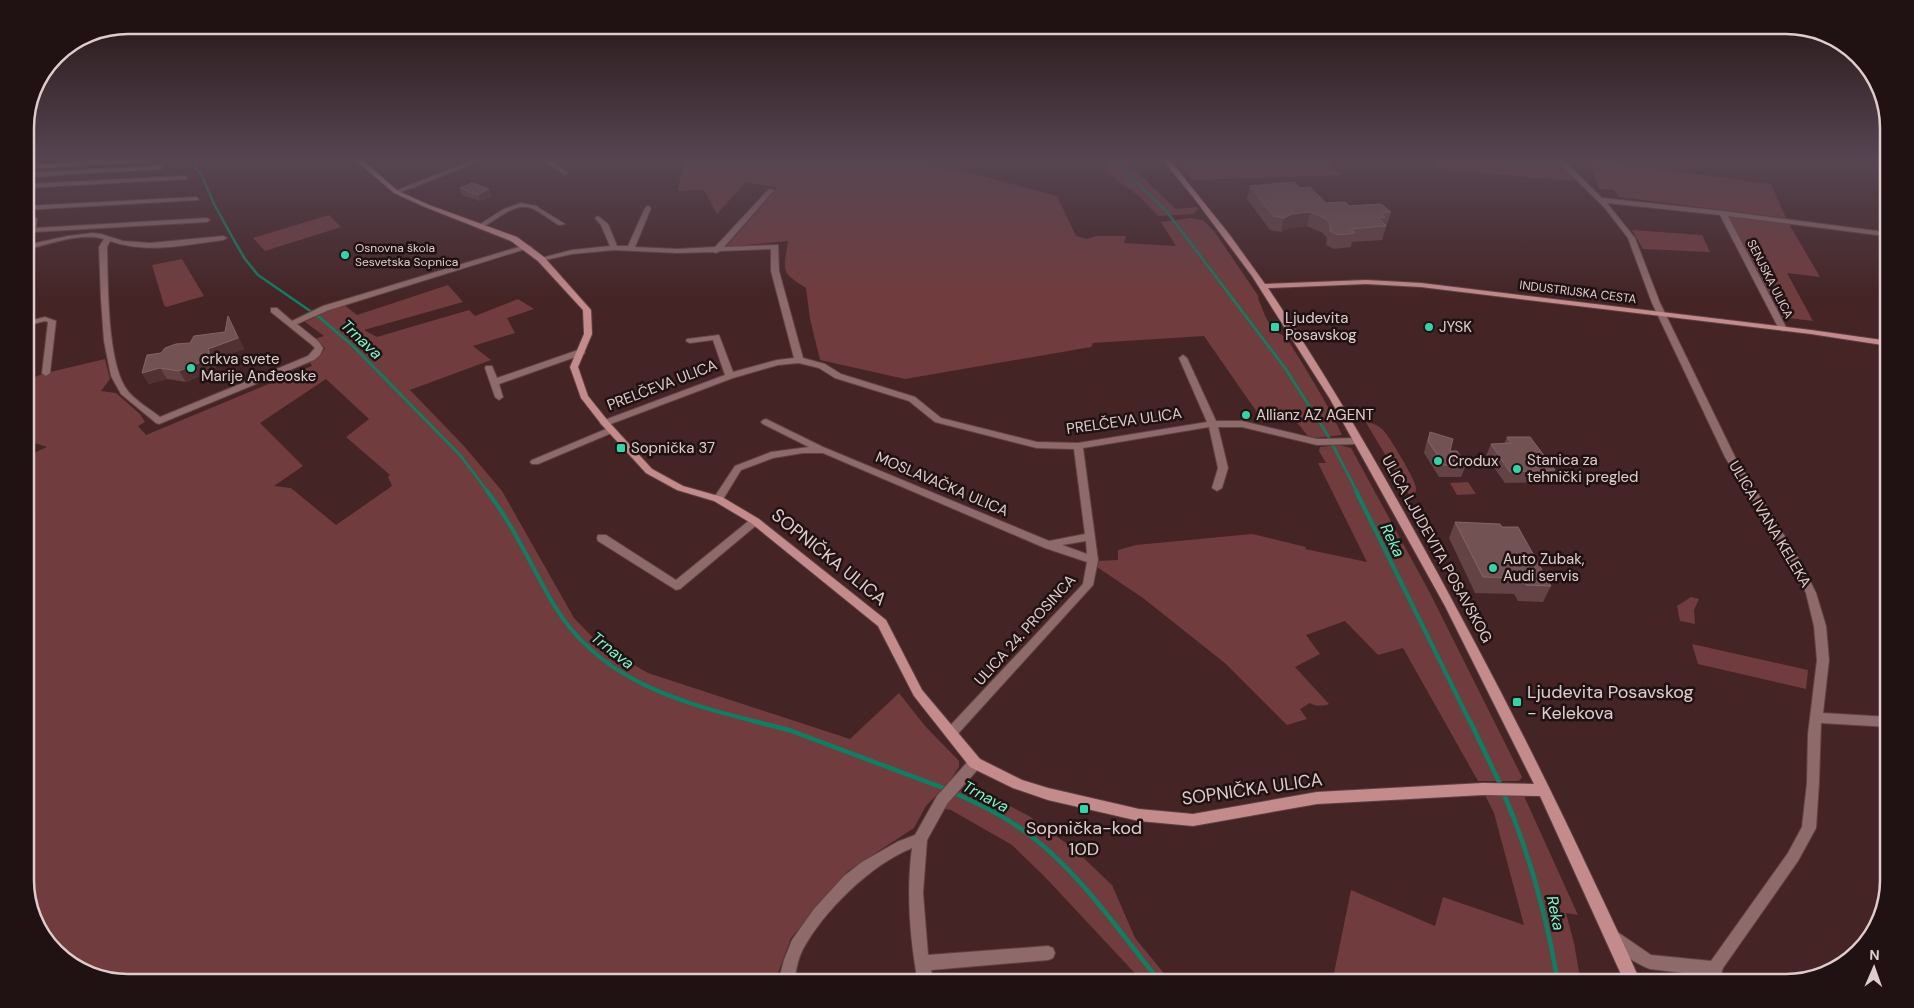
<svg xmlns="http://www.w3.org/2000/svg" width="1914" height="1008" font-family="'DM Sans',sans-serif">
	<rect width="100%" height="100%" fill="#442425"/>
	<!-- green -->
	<g fill="#713c3e" fill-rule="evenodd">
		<path d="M683 159H906L986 177 1057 196 1076 236 1087 239 1096 236H1126L1124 243 1176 246 1161 222 1190 218 1203 220 1214 231 1259 297 1258 298C1265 315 1268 329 1286 337 1306 369 1328 404 1342 435L1316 438 1308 436C1294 418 1286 406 1261 418L1204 336 1093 343 1091 347 905 379 820 360 810 319 806 288C779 271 784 271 788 241L726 247 777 188 746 182 717 214 704 190 678 191Z"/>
		<path d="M1103 159H1123L1176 209 1197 207 1198 209 1193 214 1158 216 1140 197 1104 170 1108 165Z"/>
		<path d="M1175 159H1325L1342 175 1193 180Z"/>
		<path d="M1433 159H1554L1575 181 1436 169Z"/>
		<path d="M1590 160 1771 184 1786 218 1619 197 1614 190 1599 189Z"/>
		<path d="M329 215 341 227 265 251 253 238Z"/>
		<path d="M1725 215 1789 224 1820 277 1787 273 1813 321 1781 317Z"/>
		<path d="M1632 230 1702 235 1710 252 1643 249Z"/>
		<path d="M182 259 204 296 166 307 164 305 152 265Z"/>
		<path d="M448 285 463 302 364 330 377 337 469 310 475 316 518 299 534 309 507 318 515 333 473 346 491 360 410 390 464 446 502 491 574 618 601 646 648 673 850 739 899 693 925 726 959 761V767L949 782 926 806 914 828 848 871 791 938 777 976H767L766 983H128L82 972 42 937 25 887V457L47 447 25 440V381L42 374 105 359 110 379 101 391 116 393 140 414 145 422 138 426 146 435 312 366 309 361 322 353 325 348 315 339 324 336 305 322 343 304 357 315ZM326 379 369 419 346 437 390 475 388 477 392 486 336 525 291 488 274 486 303 466 260 423Z"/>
		<path d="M1365 421C1372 423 1378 425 1383 430 1389 436 1415 479 1416 488 1416 493 1414 495 1411 498Z"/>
		<path d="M1339 445 1351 448 1430 593 1522 777 1519 781H1478L1403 648 1378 655 1345 621 1306 635 1320 654 1295 667 1329 704C1323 706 1316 707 1310 703L1300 709 1307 719 1287 725 1226 664 1143 598 1094 565 1097 561 1118 560V550L1136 545 1252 534 1306 547 1305 549 1367 562 1318 463H1326L1319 451 1320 447Z"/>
		<path d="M1468 482 1476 494 1457 495 1450 483Z"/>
		<path d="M1691 597 1699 599 1694 610 1695 624 1680 621 1677 606Z"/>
		<path d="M1692 644 1808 670 1806 689 1698 664Z"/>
		<path d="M968 784 1029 816 1074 849 1112 885 1135 938 1172 983H1144L1045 877 1012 845 951 810 945 809 947 803Z"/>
		<path d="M1485 795 1524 796 1578 915 1566 913 1574 943 1581 983H1332L1351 890 1435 926 1443 897 1524 925 1494 813Z"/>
	</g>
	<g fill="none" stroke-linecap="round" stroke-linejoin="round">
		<!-- stream-far2 -->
		<g stroke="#107e62" stroke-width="2.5">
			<path d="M198 159 194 165 202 176 214 204 235 242 245 259 258 275 319 317 353 346 460 455 488 492"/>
			<path d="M1113 159 1167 212 1285 368 1327 434 1357 492"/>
		</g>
		<!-- stream-far1 -->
		<g stroke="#107e62" stroke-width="4">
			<path d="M487 491C514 526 532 568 554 605 599 680 678 702 758 722"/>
			<path d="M1356 491 1470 722"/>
		</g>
		<!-- stream -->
		<g stroke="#107e62" stroke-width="4.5">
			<path d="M753 721 789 730 946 789"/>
			<path d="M1470 721 1501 786"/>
			<path d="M1503 792C1530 854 1547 917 1558 983"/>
			<path d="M954 793C978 804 1003 815 1024 831 1076 867 1121 934 1161 983"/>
		</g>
		<!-- street casing -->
		<g stroke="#604243" stroke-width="2">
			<g id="street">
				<path d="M126 159H167L164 161 25 169V165Z"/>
				<path d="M476 159H486L398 193 393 192Z"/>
				<path d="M541 159H575L553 162 567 172V174L565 175Z"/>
				<path d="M1555 159H1562L1602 198 1723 211 1885 232 1889 234 1885 236 1728 216 1787 329 1783 331 1779 329 1720 215 1607 203 1635 238 1660 303 1735 457 1799 559 1816 593 1826 626 1829 660 1823 713 1889 717V727L1821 723 1819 783 1816 828 1798 861 1723 968 1721 974 1718 976 1713 983H1696L1701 975 1650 969C1637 964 1611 949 1606 936L1608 931 1613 929 1651 955 1711 961 1788 853 1802 827 1807 783 1808 734 1817 660 1814 626 1806 593 1790 563 1725 457 1652 303 1628 238 1604 207Z"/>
				<path d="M160 166 162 167V169L25 177V173Z"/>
				<path d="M185 176 187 177V179L25 188V184Z"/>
				<path d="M769 189 774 190 724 247 778 245 779 271 803 358 825 364 841 374 915 397 941 418 1037 442 1078 443 1207 422 1179 358 1183 355 1187 358 1216 421H1242L1317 439 1358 438 1363 441 1358 444 1317 445 1242 427H1218L1228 468 1222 488 1217 491 1212 488 1218 468 1209 427 1083 448 1098 560 1093 585 955 737 951 738 947 737 945 733 947 729 1083 584 1087 562 1045 548 823 453H803L773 458 741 470 722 501H714L713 499 735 466 771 452 809 447 763 424 761 422 763 420 766 419 823 447 1049 541 1085 534 1074 449 1037 448 935 422 909 401 835 378 819 368 799 363 778 365 733 378 608 425H602L600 423 602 421 725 375 713 340 690 343 686 341 687 339 719 335 733 372 777 360 794 358 771 271V249L720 251 716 253 713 252 677 253 614 250 572 254 541 261 537 259 572 250 610 246 601 225 595 218 598 216 608 224 617 246H628L645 208 648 206 651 208 635 247 677 249 715 247ZM1086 541 1087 554 1062 545Z"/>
				<path d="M196 197 199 199 198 200 25 210V206Z"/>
				<path d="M521 203 536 206 565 224 559 225C550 220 541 212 531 208 515 202 496 220 483 227L477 226 504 209Z"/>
				<path d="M25 211 37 219 36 228 207 218 210 220 207 222 34 232 31 244 68 236 92 233 101 234 123 241 150 243 223 236 227 238 223 240C185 245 147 254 110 241L107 247C108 283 107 357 125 387 133 400 149 408 160 417L308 356 315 348 312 345 271 312V308H277L292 321 323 306 525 245 532 247 329 310 297 324 318 341 323 348 320 355 314 360 159 424 156 423 121 394 111 376 104 341 101 299 99 247 104 239C83 232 50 244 29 249L28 253H25V238L30 220 25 216Z"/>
				<path d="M45 317 56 321 50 373 46 376 42 373 48 322 45 321 25 326V322Z"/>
				<path d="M581 349 585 352 584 354 499 384 503 397 499 400 495 397 485 368 486 366H492L497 378Z"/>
				<path d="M611 427 616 430 614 432 538 464H532L530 462 532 460Z"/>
				<path d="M755 518 760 521 759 523 680 589 676 590 598 541 597 538 598 535H606L676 580 751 519Z"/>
				<path d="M975 758 980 759 981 763 980 767 947 804 927 840 923 893 928 955 1048 946 1053 948 1055 953 1053 958 1048 960 931 970 934 983H918C910 939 906 894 912 848 870 865 824 911 803 949 797 960 796 972 794 983H778L784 960 792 940 814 909 844 876 862 862 897 842 915 835 937 796 970 759Z"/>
			</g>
		</g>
		<!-- secondary casing -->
		<g stroke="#604243" stroke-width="2">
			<path id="secondary" d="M354 159H361L398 191 429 205 517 237 544 257 591 310 592 334 578 367 588 396 608 421 652 469 683 486 722 497 759 519 886 620 922 690 980 759 1022 780 1048 788 1139 809 1193 814 1317 792 1483 783 1534 784 1445 606 1330 399 1252 276 1194 198 1162 159H1169L1229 234 1265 284 1366 280 1421 283 1811 330 1889 341V346L1811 334 1421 287 1366 284 1268 288C1344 401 1410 521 1474 641 1515 718 1554 796 1591 875 1608 911 1625 946 1641 983H1625L1540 796 1483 795 1317 804 1193 826 1139 821 1048 800 1013 788 970 767 914 696 878 626 751 523 714 501 677 490 646 473 602 425 581 398 570 367 584 334 583 310 538 261 511 241 425 207 394 193Z"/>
		</g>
		<!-- street -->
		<use href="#street" fill="#8e6a6b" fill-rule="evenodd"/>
		<!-- secondary -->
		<use href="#secondary" fill="#c48b8d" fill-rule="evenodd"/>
	</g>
	<!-- wall -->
	<g fill="#644344">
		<path d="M1250 186 1300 188 1326 203 1391 212 1382 240 1352 242 1351 247 1334 249 1326 245 1327 238 1323 233 1307 226 1289 228 1281 232 1270 230 1247 199Z"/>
		<path d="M460 188 492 196 480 201 462 195Z"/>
		<path d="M234 327 244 349 214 360 216 366 214 370 186 382 167 379 149 384 142 373 161 353 225 332Z"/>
		<path d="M1430 432 1466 465 1461 477H1439L1424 453 1426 444Z"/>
		<path d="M1507 437 1555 470 1549 482 1505 483 1486 456 1491 444H1504Z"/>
		<path d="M1455 522 1502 527 1551 586 1543 602 1518 601 1514 594 1475 593 1449 538Z"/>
	</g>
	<!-- shaded-wall -->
	<g fill="#523132">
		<path d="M489 189 492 196 480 201 478 195Z"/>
		<path d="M1310 212 1307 226 1289 228 1281 232 1284 218 1292 214Z"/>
		<path d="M228 316 234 327 244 349 214 360 216 366 214 370 186 382 179 371 208 349 238 338Z"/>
		<path d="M160 368 167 379 149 384 142 373Z"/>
	</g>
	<!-- building -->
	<g fill="#725253" stroke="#836566">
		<path d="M1294 182 1300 188 1310 187 1326 203 1345 202 1349 206 1381 204 1391 212 1381 213 1385 217 1378 218 1386 226 1351 229 1355 233 1338 235 1330 231V224L1326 219 1310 212 1292 214 1284 218 1273 216 1250 186Z"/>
		<path d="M472 183 489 189 478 195 460 188Z"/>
		<path d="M228 316 238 338 208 349 210 355 208 359 179 371 160 368 142 373 147 355 161 353 165 348 176 344 190 343 194 336 225 332Z"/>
		<path d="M1430 432 1453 439 1450 451H1457L1466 465H1444L1428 441Z"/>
		<path d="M1507 437H1530L1555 470 1510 472 1491 444 1511 443Z"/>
		<path d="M1455 522 1500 524 1502 527H1518L1551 586 1526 585 1523 578 1483 577Z"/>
	</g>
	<!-- sky -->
	<linearGradient id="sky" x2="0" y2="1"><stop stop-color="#251414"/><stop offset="0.53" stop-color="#564551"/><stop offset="1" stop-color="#564551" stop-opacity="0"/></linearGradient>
	<rect width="1914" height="300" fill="url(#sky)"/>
	<!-- markers -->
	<g fill="#33d4a8" stroke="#201213" stroke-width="2">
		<circle cx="345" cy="255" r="5"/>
		<rect x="1270" y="322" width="10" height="10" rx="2.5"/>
		<circle cx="1429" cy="327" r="5"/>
		<circle cx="191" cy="368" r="5"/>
		<circle cx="1246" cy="415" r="5"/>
		<rect x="616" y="443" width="10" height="10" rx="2.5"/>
		<circle cx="1438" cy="461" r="5"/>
		<circle cx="1517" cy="469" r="5"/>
		<circle cx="1493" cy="568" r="5"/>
		<rect x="1512" y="697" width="10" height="10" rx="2.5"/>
		<rect x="1079" y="804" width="10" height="10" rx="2.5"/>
	</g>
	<g text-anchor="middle" stroke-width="5" stroke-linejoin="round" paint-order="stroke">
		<!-- far-poi labels -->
		<g font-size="12" fill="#e1cccc" stroke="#201213" text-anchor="start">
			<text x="355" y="252">Osnovna škola<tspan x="355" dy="14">Sesvetska Sopnica</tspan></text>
		</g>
		<!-- far-street labels -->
		<g font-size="12" fill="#e1cccc" stroke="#201213">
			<text transform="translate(1770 279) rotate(63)" y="4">SENJSKA ULICA</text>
			<text transform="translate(1578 292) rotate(7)" y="4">INDUSTRIJSKA CESTA</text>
		</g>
		<!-- poi labels -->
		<g font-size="15" fill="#e1cccc" stroke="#201213" text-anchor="start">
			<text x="1285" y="323">Ljudevita<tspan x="1285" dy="17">Posavskog</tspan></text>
			<text x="1439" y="332">JYSK</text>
			<text x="201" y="364">crkva svete<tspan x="201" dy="17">Marije Anđeoske</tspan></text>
			<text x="1256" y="420">Allianz AZ AGENT</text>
			<text x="631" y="453">Sopnička 37</text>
			<text x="1527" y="465">Stanica za<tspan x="1527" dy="17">tehnički pregled</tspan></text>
			<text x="1448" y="466">Crodux</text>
			<text x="1503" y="564">Auto Zubak,<tspan x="1503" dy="17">Audi servis</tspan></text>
		</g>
		<!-- street labels -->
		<g font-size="15" fill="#e1cccc" stroke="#201213">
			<text transform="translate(662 385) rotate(-21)" y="5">PRELČEVA ULICA</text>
			<text transform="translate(1124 421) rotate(-8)" y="5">PRELČEVA ULICA</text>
			<text transform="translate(942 484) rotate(23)" y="5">MOSLAVAČKA ULICA</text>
			<text transform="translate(1770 524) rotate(59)" y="5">ULICA IVANA KELEKA</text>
			<text transform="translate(1437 549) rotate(61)" y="5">ULICA LJUDEVITA POSAVSKOG</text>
			<text transform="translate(1025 630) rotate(-48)" y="5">ULICA 24. PROSINCA</text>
		</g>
		<!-- water labels -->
		<g font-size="16" font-style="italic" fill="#78fad0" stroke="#201213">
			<text transform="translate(362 339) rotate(43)" y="6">Trnava</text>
			<text transform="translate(1393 540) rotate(64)" y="6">Reka</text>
			<text transform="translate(613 650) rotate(38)" y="6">Trnava</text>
			<text transform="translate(986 796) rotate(28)" y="6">Trnava</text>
			<text transform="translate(1556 913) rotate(78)" y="6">Reka</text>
		</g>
		<!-- near-street labels -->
		<g font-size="18" fill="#e1cccc" stroke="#201213">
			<text transform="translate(829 557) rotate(39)" y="6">SOPNIČKA ULICA</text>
			<text transform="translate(1252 789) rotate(-8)" y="6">SOPNIČKA ULICA</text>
		</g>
		<!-- near-poi labels -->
		<g font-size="18" fill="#e1cccc" stroke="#201213" text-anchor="start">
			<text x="1527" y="698">Ljudevita Posavskog<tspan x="1527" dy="21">- Kelekova</tspan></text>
			<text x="1084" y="834" text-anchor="middle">Sopnička-kod<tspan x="1084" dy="21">10D</tspan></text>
		</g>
	</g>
	<!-- crop -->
	<path d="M0 0H1914V1008H0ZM128 34H1786A94 94 0 0 1 1880 128V880A94 94 0 0 1 1786 974H128A94 94 0 0 1 34 880V128A94 94 0 0 1 128 34Z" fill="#201213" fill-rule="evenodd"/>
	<path fill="none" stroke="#e1cccc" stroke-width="2.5" d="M128 34H1786A94 94 0 0 1 1880 128V880A94 94 0 0 1 1786 974H128A94 94 0 0 1 34 880V128A94 94 0 0 1 128 34Z"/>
	<!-- north arrow -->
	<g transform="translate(1874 968) rotate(2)" stroke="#201213" stroke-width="4" paint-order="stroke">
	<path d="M0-4L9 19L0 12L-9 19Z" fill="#e1cccc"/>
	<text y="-8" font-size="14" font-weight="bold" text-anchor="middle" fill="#e1cccc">N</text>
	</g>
</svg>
